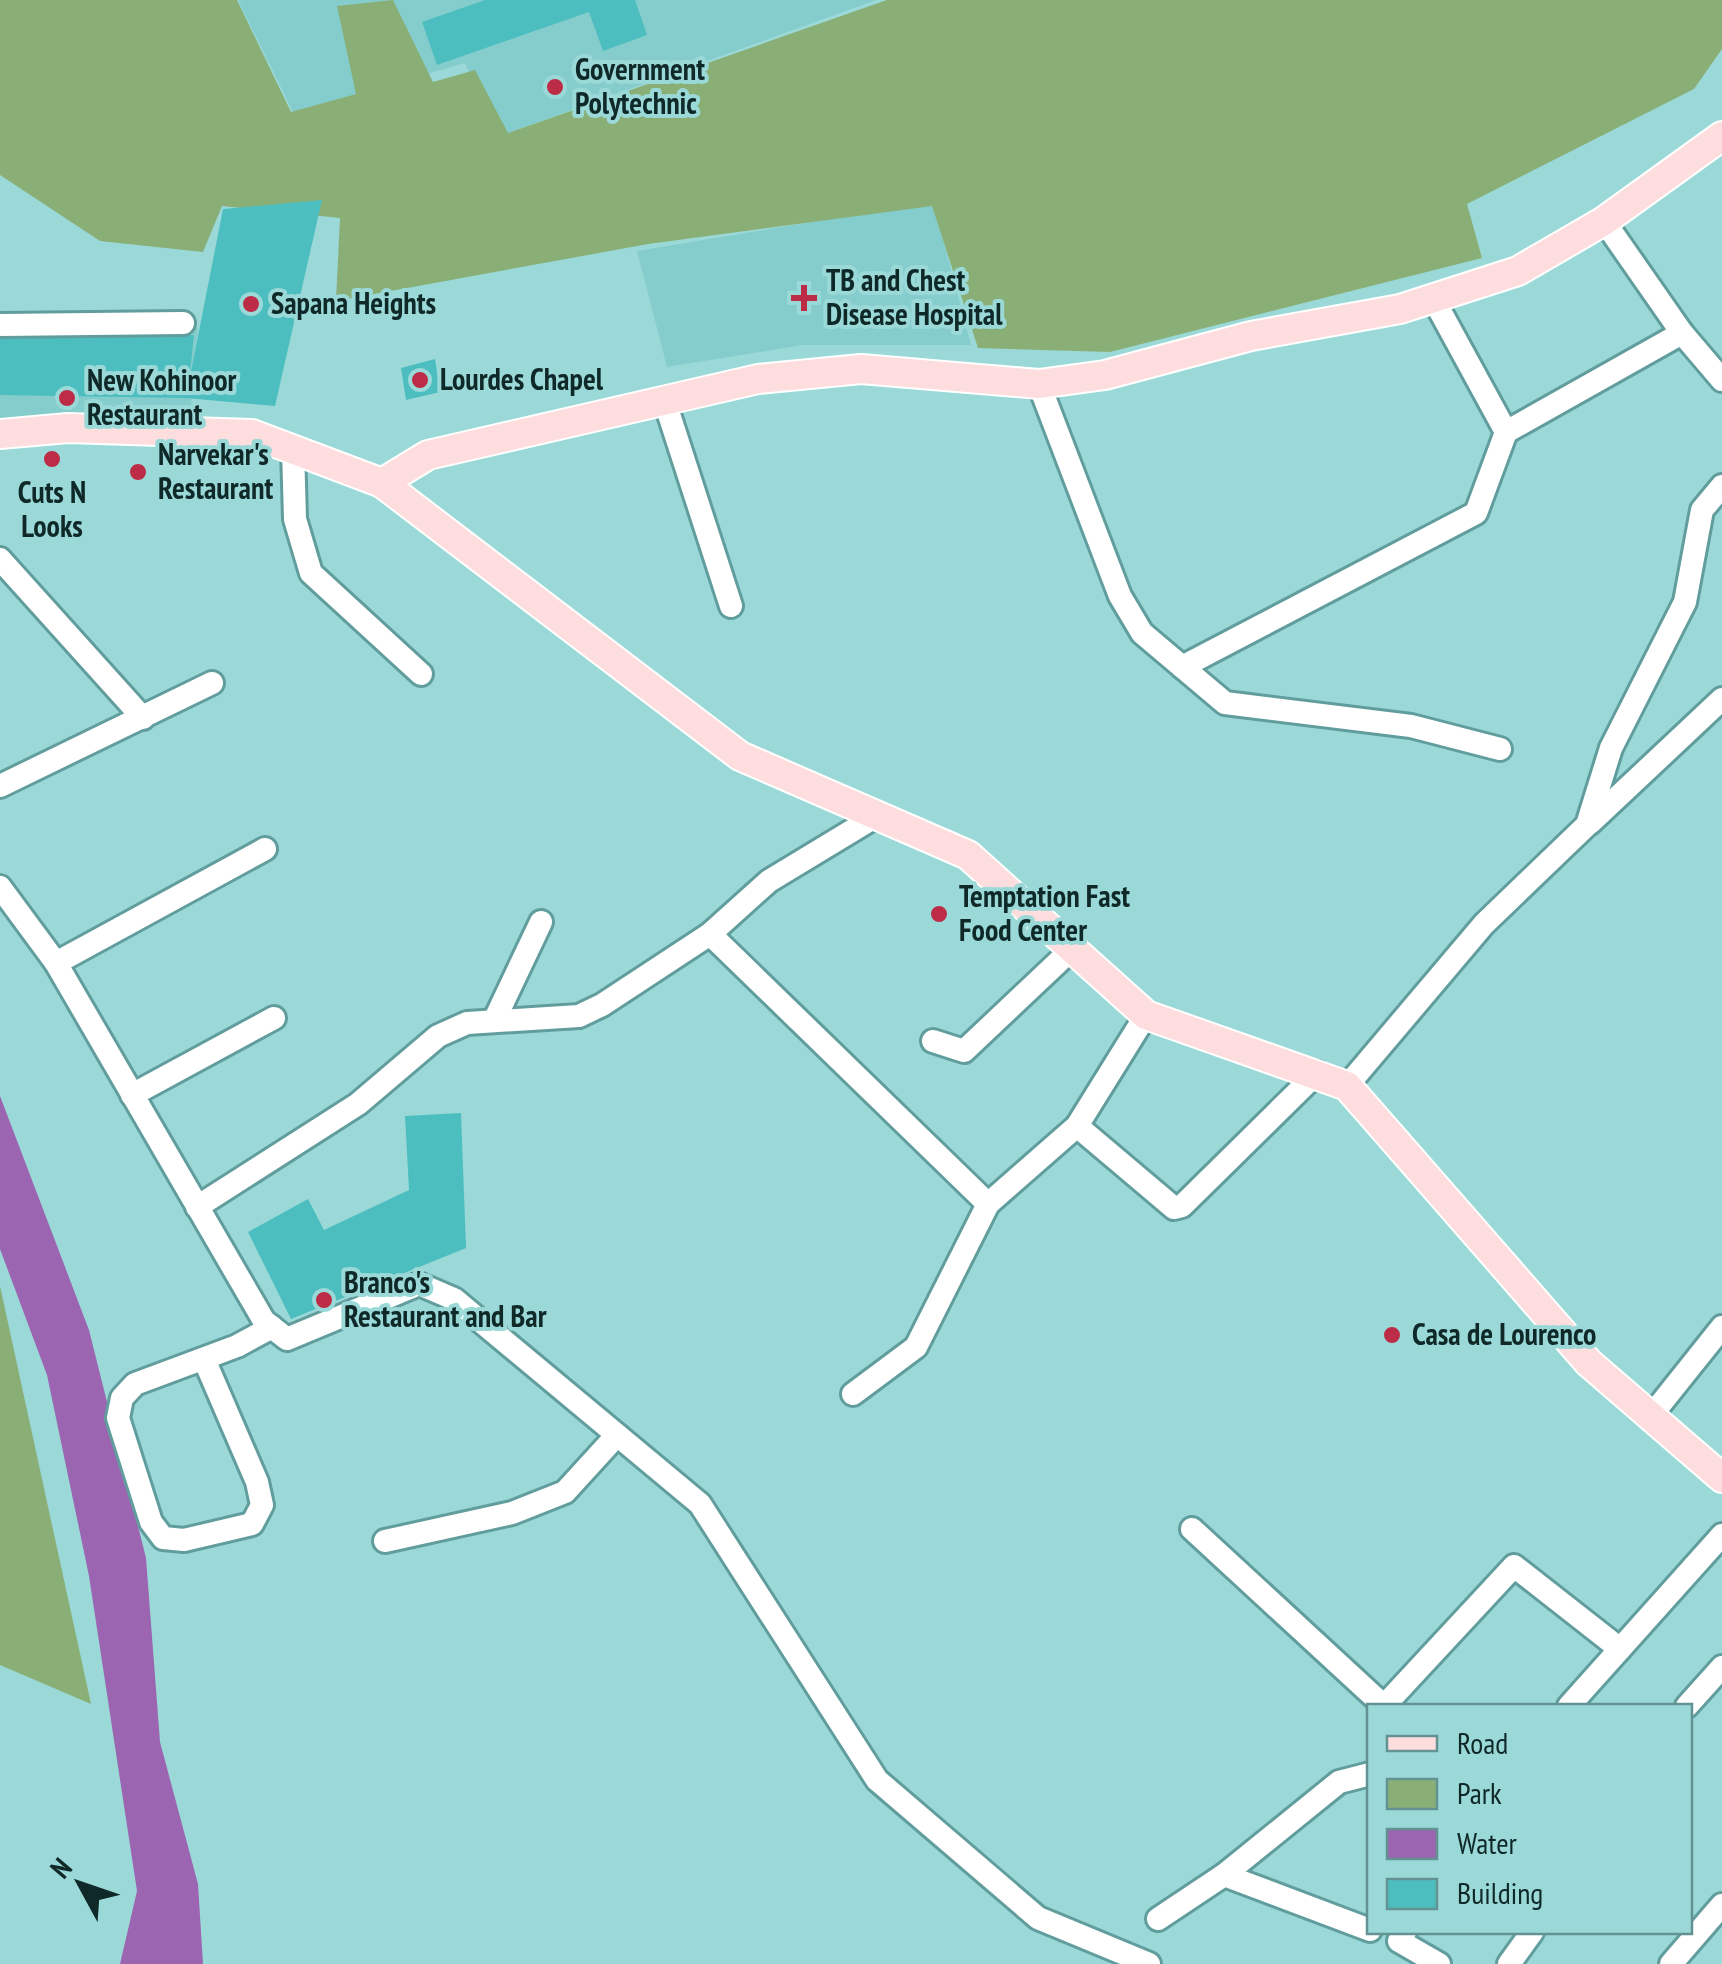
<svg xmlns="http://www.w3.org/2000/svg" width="1722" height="1964" font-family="'PT Sans Narrow',sans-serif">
	<rect width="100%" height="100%" fill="#9bd9d8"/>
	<!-- built -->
	<g fill="#85cdcc">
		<path d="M238 0H876L497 137 465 63 293 112Z"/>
		<path d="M933 202 971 345H803L667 367 637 251Z"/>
		<path d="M198 328 190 417 0 424V330Z"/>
	</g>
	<!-- green -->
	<g fill="#89af77">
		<path d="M0 0H237L291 112 356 94 337 6 393 0 433 82 475 70 508 133 887 0H1722V49L1694 89 1467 204 1482 258 1110 352 978 348 932 206 648 244 336 301 340 218 222 206 203 252 100 241 0 175Z"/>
		<path d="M0 1286 91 1704 0 1665Z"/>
	</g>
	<!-- water -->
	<path fill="#9c65b2" d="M0 1096 89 1330 146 1558 160 1742 198 1884 203 1964H120L137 1891 89 1576 47 1375 0 1249Z"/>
	<!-- building -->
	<g fill="#4dbebf">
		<path d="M485 0H635L647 35 603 51 589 12 437 65 422 22Z"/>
		<path d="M322 200 275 406 185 398 0 395V337L194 335 189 382 223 209Z"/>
		<path d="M435 359 440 392 406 400 401 368Z"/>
		<path d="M461 1113 466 1248 291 1319 248 1232 308 1199 324 1230 409 1190 405 1116Z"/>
	</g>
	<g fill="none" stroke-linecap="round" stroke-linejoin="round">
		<!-- minor casing -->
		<g stroke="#619d9d" stroke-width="28">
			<g id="minor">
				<path d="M1604 221 1682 333 1722 380"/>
				<path d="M0 325 183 323"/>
				<path d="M1039 384 1120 596 1142 633 1225 703 1411 726 1500 749"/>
				<path d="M665 402 731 606"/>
				<path d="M1506 432 1682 333"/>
				<path d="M293 448 295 519 311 573 421 674"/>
				<path d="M0 559 143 718"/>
				<path d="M1182 667 1476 513 1506 432 1434 300"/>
				<path d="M0 786 212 683"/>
				<path d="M1590 823 1722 699"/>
				<path d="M0 887 56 963 264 1321 287 1339 419 1284 454 1299 700 1504 877 1780 1038 1918 1149 1964"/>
				<path d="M710 934 988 1204 1077 1126 1146 1015"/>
				<path d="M56 963 265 849"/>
				<path d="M494 1021 541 922"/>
				<path d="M933 1041 964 1051 1072 949"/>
				<path d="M1347 1086 1484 924 1587 825 1611 748 1685 602 1702 510 1722 486"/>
				<path d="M132 1095 274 1018"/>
				<path d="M1077 1126 1174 1208 1182 1206 1317 1073"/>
				<path d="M197 1207 358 1104 438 1036 467 1023 579 1016 602 1005 710 934 769 881 878 815"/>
				<path d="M204 1359 257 1482 262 1505 252 1524 184 1540 163 1538 151 1522 118 1418 122 1398 135 1384 237 1346 272 1327"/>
				<path d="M853 1394 916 1347 988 1204"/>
				<path d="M1651 1416 1722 1327"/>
				<path d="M1192 1529 1384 1706"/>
				<path d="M385 1541 512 1513 565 1492 617 1435"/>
				<path d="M1384 1706 1514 1566 1620 1649"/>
				<path d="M1569 1706 1722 1535"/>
				<path d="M1687 1706 1722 1667"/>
				<path d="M1224 1875 1339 1782 1370 1774"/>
				<path d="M1158 1919 1224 1875 1370 1930"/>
				<path d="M1405 1932 1399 1941 1439 1964"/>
				<path d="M1509 1964 1532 1932"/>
				<path d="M1671 1964 1722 1905"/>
			</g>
		</g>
		<!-- major casing -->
		<g stroke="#fff" stroke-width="32">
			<g id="major">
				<path d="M0 434 68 428 252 434 382 483 428 455 758 379 861 369 1039 384 1105 375 1251 336 1400 309 1518 271 1604 221 1722 136"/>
				<path d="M382 483 740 756 968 855 1146 1015 1347 1086 1589 1363 1722 1478"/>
			</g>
		</g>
		<!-- minor -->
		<use href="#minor" stroke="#fff" stroke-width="22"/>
		<!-- major -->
		<use href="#major" stroke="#feddde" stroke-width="28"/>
	</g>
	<!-- markers -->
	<g fill="#bd2c47" stroke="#9bd9d8" stroke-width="4">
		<circle cx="555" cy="87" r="10"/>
		<path d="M799 283h10v10h10v10h-10v10h-10v-10h-10v-10h10z"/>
		<circle cx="251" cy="304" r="10"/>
		<circle cx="420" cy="380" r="10"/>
		<circle cx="67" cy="398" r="10"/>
		<circle cx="52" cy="459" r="10"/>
		<circle cx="138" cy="472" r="10"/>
		<circle cx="939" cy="914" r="10"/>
		<circle cx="324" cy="1300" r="10"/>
		<circle cx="1392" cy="1335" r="10"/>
	</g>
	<g text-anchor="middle" stroke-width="8" stroke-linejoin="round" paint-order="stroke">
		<!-- poi labels -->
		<g font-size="30" font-weight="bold" fill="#0f2828" stroke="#9bd9d8" text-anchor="start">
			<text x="575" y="80">Government<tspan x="575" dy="34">Polytechnic</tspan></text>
			<text x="826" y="291">TB and Chest<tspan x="826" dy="34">Disease Hospital</tspan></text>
			<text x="271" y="314">Sapana Heights</text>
			<text x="440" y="390">Lourdes Chapel</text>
			<text x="87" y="391">New Kohinoor<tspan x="87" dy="34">Restaurant</tspan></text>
			<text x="158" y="465">Narvekar's<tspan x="158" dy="34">Restaurant</tspan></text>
			<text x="52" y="503" text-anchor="middle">Cuts N<tspan x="52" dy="34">Looks</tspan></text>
			<text x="959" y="907">Temptation Fast<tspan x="959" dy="34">Food Center</tspan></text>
			<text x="344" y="1293">Branco's<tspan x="344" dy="34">Restaurant and Bar</tspan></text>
			<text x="1412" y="1345">Casa de Lourenco</text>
		</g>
	</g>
	<!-- legend -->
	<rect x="1367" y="1704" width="325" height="230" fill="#9bd9d8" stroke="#639292" stroke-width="2.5"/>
	<rect x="1387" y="1736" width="50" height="15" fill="#feddde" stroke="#639292" stroke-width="2.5"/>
	<text x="1457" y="1754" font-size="30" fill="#0f2828">Road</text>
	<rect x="1387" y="1779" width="50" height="30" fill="#89af77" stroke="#639292" stroke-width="2.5"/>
	<text x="1457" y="1804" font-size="30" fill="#0f2828">Park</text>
	<rect x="1387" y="1829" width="50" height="30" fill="#9c65b2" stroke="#639292" stroke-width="2.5"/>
	<text x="1457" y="1854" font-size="30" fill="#0f2828">Water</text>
	<rect x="1387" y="1879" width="50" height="30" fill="#4dbebf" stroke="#639292" stroke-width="2.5"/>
	<text x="1457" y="1904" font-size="30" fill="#0f2828">Building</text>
	<!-- north arrow -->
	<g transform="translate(80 1884) rotate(310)" stroke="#9bd9d8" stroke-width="8" paint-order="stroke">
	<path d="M0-8L18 38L0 25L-18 38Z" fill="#0f2828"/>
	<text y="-15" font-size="28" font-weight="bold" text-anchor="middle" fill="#0f2828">N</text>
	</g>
</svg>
